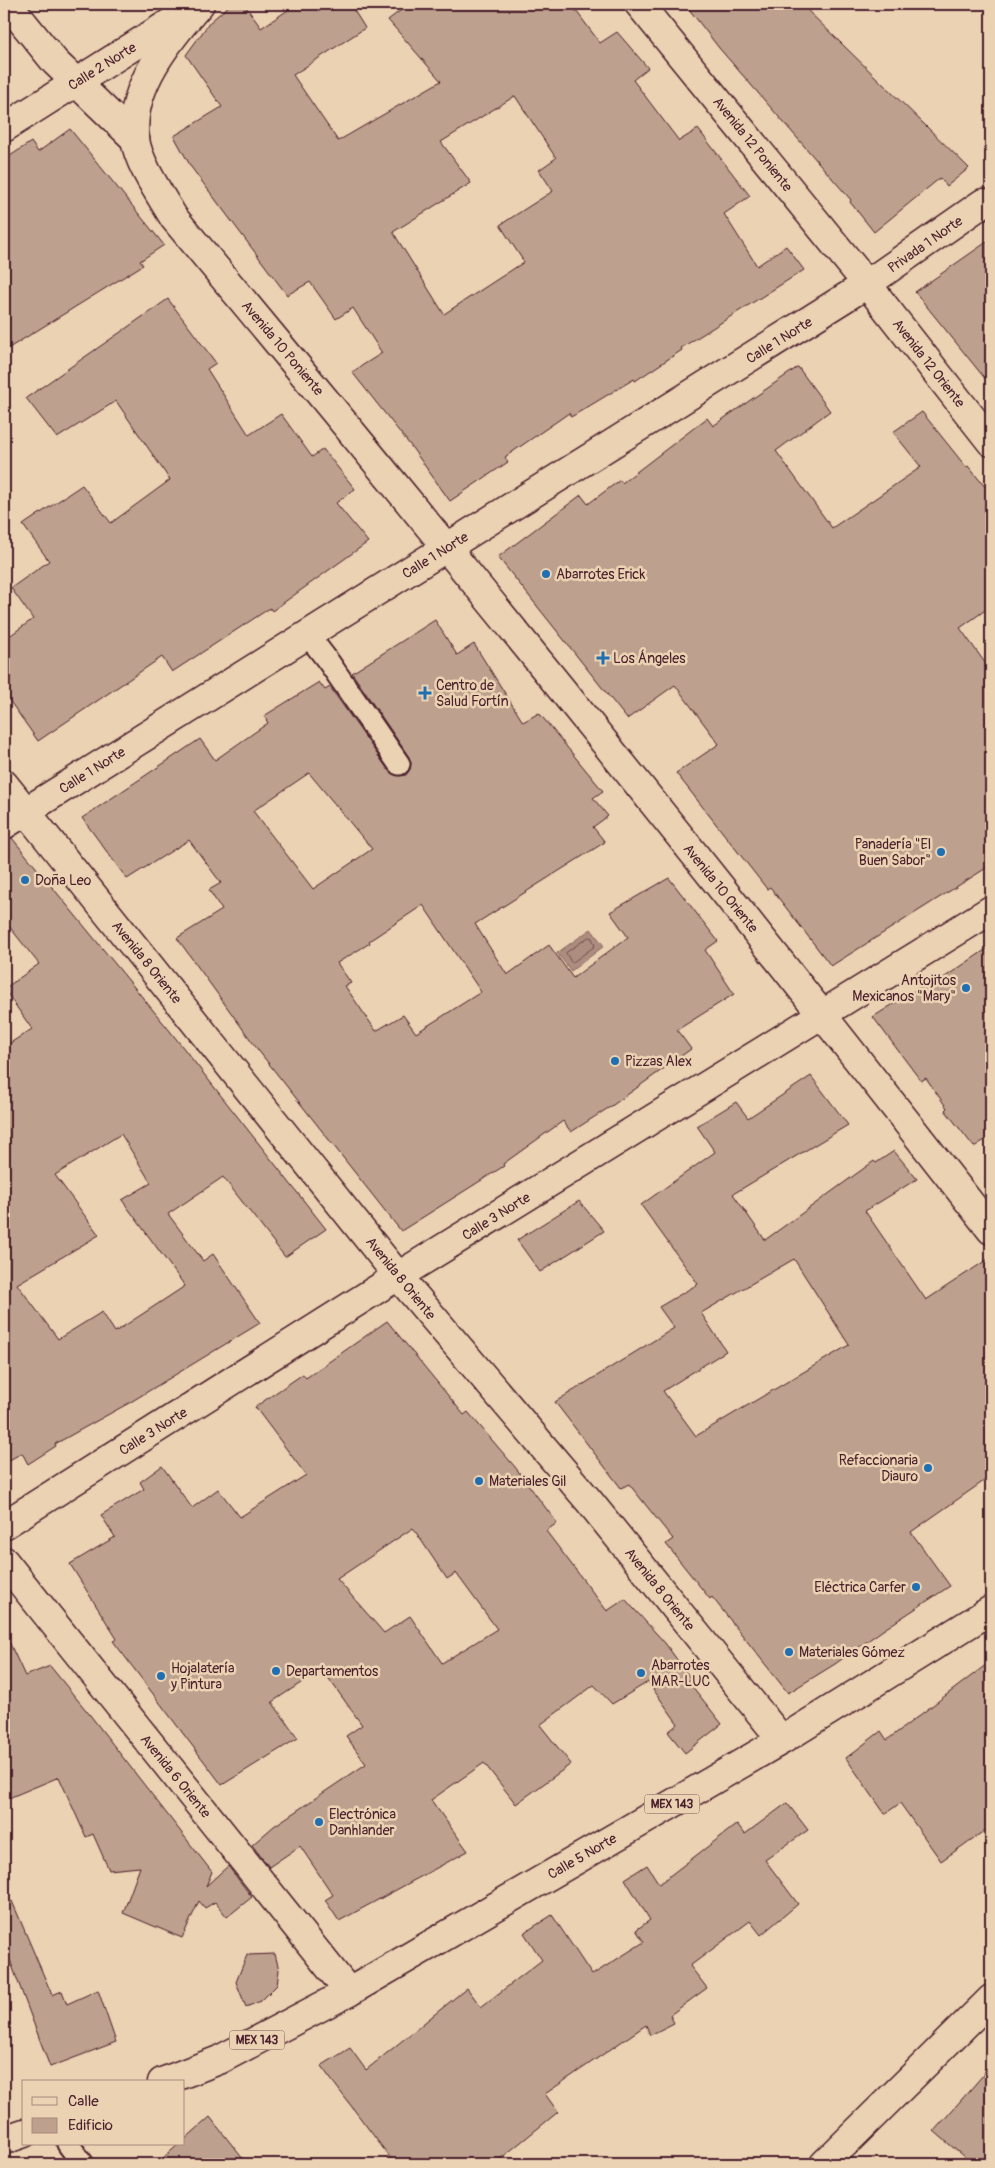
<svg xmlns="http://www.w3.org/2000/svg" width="995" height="2168" font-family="Pangolin,sans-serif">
	<rect width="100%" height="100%" fill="#ead2b3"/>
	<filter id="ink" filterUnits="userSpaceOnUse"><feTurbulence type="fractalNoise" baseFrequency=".02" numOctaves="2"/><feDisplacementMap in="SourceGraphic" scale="10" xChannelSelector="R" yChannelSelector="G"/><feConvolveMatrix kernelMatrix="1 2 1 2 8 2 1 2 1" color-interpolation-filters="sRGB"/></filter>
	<g filter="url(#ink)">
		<!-- water -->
		<path fill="#ad8d7f" stroke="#85615d" d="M591 929 604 946 571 971 557 953Z"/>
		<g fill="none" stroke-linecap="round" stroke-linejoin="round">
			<!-- shore -->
			<path stroke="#724b4d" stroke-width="1" d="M589 937 592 938 595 946 573 962H571L566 953Z"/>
		</g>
		<!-- building -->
		<g fill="#bda08d" stroke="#4a1f2b" fill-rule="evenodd">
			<path d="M231 4H244L261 28 297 4H350L365 28 293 75 338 141 441 81 388 20 409 4H571L600 43 617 32 648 68 633 80 679 141 698 129 750 196 724 214 757 266 786 246 804 270 681 348 682 350 635 381 634 379 571 417 569 413 505 457 508 462 450 501 410 445 352 372 382 353 353 308 336 319 310 282 287 295 191 167 174 136 222 107 186 55 210 22ZM515 96 556 158 539 170 553 191 500 225 524 262 444 314 393 232 471 183 441 142Z"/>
			<path d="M685 4H801L969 168 947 186 940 178 874 232 850 202 851 200 719 48Z"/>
			<path d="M70 129 164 245 140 261 143 265 4 351V160L31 142 38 152Z"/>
			<path d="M991 239V386L915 292Z"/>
			<path d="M168 299 216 363 207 369 249 435 281 414 312 457 323 449 355 489 336 503 368 542 272 611 270 608 172 672 162 657 38 741 4 693V640L33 619 11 588 49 561 23 525 82 485 111 523 170 480 116 401 57 438 26 398Z"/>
			<path d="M798 367 830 411 776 451 832 528 921 467 893 432 922 412 966 467 968 466 991 494V606L960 628 991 671V865L831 966 770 887 767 889 676 773 719 744 675 685 627 719 498 557 581 495 588 504 620 480 622 483 707 418 713 426Z"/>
			<path d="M435 620 457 655 474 644 523 722 539 713 603 791 593 798 608 816 593 827 605 842 475 924 507 975 549 945 573 978 628 937 610 912 669 878 718 941 705 950 734 994 677 1030 691 1049 613 1105 571 1132 563 1121 503 1164 504 1166 401 1231 258 1050 177 938 222 910 209 890 221 883 189 840 127 879 82 818 200 739 215 760 268 723 264 716 319 682 325 690 330 687 389 771 400 776 406 775 410 769 411 763 409 757 352 673ZM309 773 372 849 313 889 253 811ZM423 905 481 992 416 1033 403 1015 376 1031 345 986 351 983 337 963 370 943 369 941Z"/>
			<path d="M12 838 170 1031 326 1229 285 1257 223 1177 168 1214 203 1261 213 1254 260 1323 129 1403 55 1444 56 1446 28 1464 22 1453 4 1463V1047L32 1029 4 989 39 964 4 920V840ZM121 1134 151 1183 122 1200 185 1286 115 1332 102 1312 58 1339 17 1284 99 1235 55 1175Z"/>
			<path d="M991 946V1136L974 1147 945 1110 947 1108 926 1078 921 1081 873 1017 936 977 939 981Z"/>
			<path d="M811 1076 848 1125 733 1194 765 1240 874 1161 876 1163 894 1151 917 1179 865 1211 926 1300 991 1257V1476L911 1532 950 1586 883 1630 835 1664 788 1693 712 1597 710 1599 666 1544 673 1539 629 1484 621 1488 555 1402 674 1328 659 1307 698 1284 641 1205 715 1152 697 1126 736 1102 748 1118ZM794 1259 849 1345 696 1436 663 1391 726 1351 701 1313Z"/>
			<path d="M579 1201 604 1231 540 1272 517 1240Z"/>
			<path d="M387 1321 464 1415 468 1412 515 1467 557 1523 546 1531 607 1611 625 1599 665 1643 691 1679 688 1681 722 1724 685 1753 668 1732 678 1724 648 1682 612 1704 594 1685 540 1725 571 1764 516 1804 484 1763 431 1800 468 1851 339 1921 325 1900 333 1895 300 1846 269 1867 252 1845 274 1826 366 1764 346 1736 362 1725 322 1669 272 1702 298 1738 222 1785 113 1641 117 1639 70 1564 115 1537 101 1515 144 1489 140 1482 162 1466 192 1508 218 1489 240 1517 306 1475 255 1407 303 1374 306 1378ZM413 1528 447 1579 456 1573 497 1629 442 1663 410 1616 384 1633 337 1579Z"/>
			<path d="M4 1631 25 1676 50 1666 90 1715 212 1872 206 1886 228 1866 252 1897 227 1917 215 1902 205 1908 199 1901 182 1938 123 1913 140 1867 109 1870 93 1834 86 1837 59 1777 4 1800Z"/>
			<path d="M991 1661V1826L941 1861 900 1803 885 1814 846 1758 881 1731 887 1740Z"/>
			<path d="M787 1803 808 1830 765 1860 798 1904 761 1935 750 1921 690 1966 707 1988 670 2015 674 2023 650 2035 646 2025 545 2094 558 2112 494 2164H395L321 2066 350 2048 366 2070 467 1988 481 2007 542 1960 524 1933 552 1915 592 1975 644 1942 636 1930 650 1920 625 1879 647 1865 659 1884 737 1824 745 1834Z"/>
			<path d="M12 1901 52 1995 62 1991 67 2004 98 1990 116 2042 50 2067 4 1944V1904Z"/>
			<path d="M275 1954 279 1970 277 1985 261 2001 246 2007 236 1982 247 1955Z"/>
			<path d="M991 2066V2164H972L934 2131Z"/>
			<path d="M210 2117 247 2164H156L179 2144H184V2140Z"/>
		</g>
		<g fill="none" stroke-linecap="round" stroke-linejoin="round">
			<!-- service casing -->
			<g stroke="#4a1f2b" stroke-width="25">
				<g id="service">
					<path d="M308 635 328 661 399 764"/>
					<path d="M68 2144 83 2164"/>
				</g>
			</g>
			<!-- minor casing -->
			<g stroke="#4a1f2b" stroke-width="31">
				<g id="minor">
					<path d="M8 4 55 62 135 139"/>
					<path d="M639 4 867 284 991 442"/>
					<path d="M4 128 195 7"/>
					<path d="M4 784 398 1276 589 1501 782 1740"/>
					<path d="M4 825 867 284 983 203"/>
					<path d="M4 1525 398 1276 991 910"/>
					<path d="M824 2164 991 1999"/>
				</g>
			</g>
			<!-- tertiary casing -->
			<g stroke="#4a1f2b" stroke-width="31">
				<g id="tertiary">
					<path d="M200 4C169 39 128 89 135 139 138 163 161 196 174 218 452 551 725 888 991 1230"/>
					<path d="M4 1561 349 1992"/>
				</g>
			</g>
			<!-- primary casing -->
			<g stroke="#4a1f2b" stroke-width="31">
				<g id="primary">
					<path d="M162 2082 219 2060 349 1992 782 1740 991 1610"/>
					<path d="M4 2140 24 2133"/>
				</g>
			</g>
			<!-- service -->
			<use href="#service" stroke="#ead2b3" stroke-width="21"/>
			<!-- minor -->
			<use href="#minor" stroke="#ead2b3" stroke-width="28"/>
			<!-- tertiary -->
			<use href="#tertiary" stroke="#ead2b3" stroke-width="28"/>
			<!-- primary -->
			<use href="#primary" stroke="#ead2b3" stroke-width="28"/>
		</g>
	</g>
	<!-- markers -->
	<g fill="#1f6fb2" stroke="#ead2b3" stroke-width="2">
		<circle cx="546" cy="574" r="5"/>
		<path d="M600.5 650.5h5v5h5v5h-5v5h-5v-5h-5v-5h5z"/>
		<path d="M422.5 685.5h5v5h5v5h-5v5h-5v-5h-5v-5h5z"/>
		<circle cx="941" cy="852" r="5"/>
		<circle cx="25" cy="880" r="5"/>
		<circle cx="966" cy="988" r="5"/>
		<circle cx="615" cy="1061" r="5"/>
		<circle cx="928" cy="1468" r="5"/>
		<circle cx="479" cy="1481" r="5"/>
		<circle cx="916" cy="1587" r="5"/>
		<circle cx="789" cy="1652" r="5"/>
		<circle cx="276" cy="1671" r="5"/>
		<circle cx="641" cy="1673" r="5"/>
		<circle cx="161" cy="1676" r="5"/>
		<circle cx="319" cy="1822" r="5"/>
	</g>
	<g text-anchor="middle" stroke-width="5" stroke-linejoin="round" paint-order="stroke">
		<!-- shield labels -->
		<g fill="#ead2b3" stroke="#7a5554" stroke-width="1">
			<rect x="644.5" y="1794.5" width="55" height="19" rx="4"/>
			<rect x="229.5" y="2030.5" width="55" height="19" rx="4"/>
		</g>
		<g font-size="12" font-weight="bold" fill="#4a1f2b">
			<text x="672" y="1808">MEX 143</text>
			<text x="257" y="2044">MEX 143</text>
		</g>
		<!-- street labels -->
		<g font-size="14" fill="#4a1f2b" stroke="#ead2b3">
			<text transform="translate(102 66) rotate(-32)" y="5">Calle 2 Norte</text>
			<text transform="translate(753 144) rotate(51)" y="5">Avenida 12 Poniente</text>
			<text transform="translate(925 244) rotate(-35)" y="5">Privada 1 Norte</text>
			<text transform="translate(779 340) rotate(-32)" y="5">Calle 1 Norte</text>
			<text transform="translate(283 348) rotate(50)" y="5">Avenida 10 Poniente</text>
			<text transform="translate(929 363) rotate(52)" y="5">Avenida 12 Oriente</text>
			<text transform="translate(435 555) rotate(-32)" y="5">Calle 1 Norte</text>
			<text transform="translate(92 770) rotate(-32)" y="5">Calle 1 Norte</text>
			<text transform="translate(721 888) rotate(51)" y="5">Avenida 10 Oriente</text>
			<text transform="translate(147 962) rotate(51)" y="5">Avenida 8 Oriente</text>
			<text transform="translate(496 1216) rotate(-32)" y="5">Calle 3 Norte</text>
			<text transform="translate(401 1278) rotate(51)" y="5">Avenida 8 Oriente</text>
			<text transform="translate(153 1431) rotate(-32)" y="5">Calle 3 Norte</text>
			<text transform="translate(660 1589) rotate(51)" y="5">Avenida 8 Oriente</text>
			<text transform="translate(176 1776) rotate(51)" y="5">Avenida 6 Oriente</text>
			<text transform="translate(582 1856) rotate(-30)" y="5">Calle 5 Norte</text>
		</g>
		<!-- poi labels -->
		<g font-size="14" fill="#4a1f2b" stroke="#ead2b3" text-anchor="start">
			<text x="556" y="579">Abarrotes Erick</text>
			<text x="613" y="663">Los Ángeles</text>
			<text x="436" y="690">Centro de<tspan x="436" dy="16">Salud Fortín</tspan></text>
			<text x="931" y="849" text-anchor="end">Panadería "El<tspan x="931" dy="16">Buen Sabor"</tspan></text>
			<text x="35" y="885">Doña Leo</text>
			<text x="956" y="985" text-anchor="end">Antojitos<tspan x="956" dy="16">Mexicanos "Mary"</tspan></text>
			<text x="625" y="1066">Pizzas Alex</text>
			<text x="918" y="1465" text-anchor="end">Refaccionaria<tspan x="918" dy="16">Diauro</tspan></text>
			<text x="489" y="1486">Materiales Gil</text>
			<text x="906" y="1592" text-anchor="end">Eléctrica Carfer</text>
			<text x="799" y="1657">Materiales Gómez</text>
			<text x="651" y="1670">Abarrotes<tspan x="651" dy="16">MAR-LUC</tspan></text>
			<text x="171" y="1673">Hojalatería<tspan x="171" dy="16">y Pintura</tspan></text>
			<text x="286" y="1676">Departamentos</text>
			<text x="329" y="1819">Electrónica<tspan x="329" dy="16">Danhlander</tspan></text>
		</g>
	</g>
	<!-- margin -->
	<rect width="995" height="2168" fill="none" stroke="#ead2b3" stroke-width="20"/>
	<rect x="10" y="10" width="975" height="2148" fill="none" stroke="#4a1f2b" stroke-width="2" filter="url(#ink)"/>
	<!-- legend -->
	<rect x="22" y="2080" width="162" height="65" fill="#ead2b3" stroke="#aa8a7d"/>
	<rect x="32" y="2097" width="25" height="8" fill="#ead2b3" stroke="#aa8a7d"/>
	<text x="68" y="2106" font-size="15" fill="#4a1f2b">Calle</text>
	<rect x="32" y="2118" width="25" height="15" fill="#bda08d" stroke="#aa8a7d"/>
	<text x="68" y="2130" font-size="15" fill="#4a1f2b">Edificio</text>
</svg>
